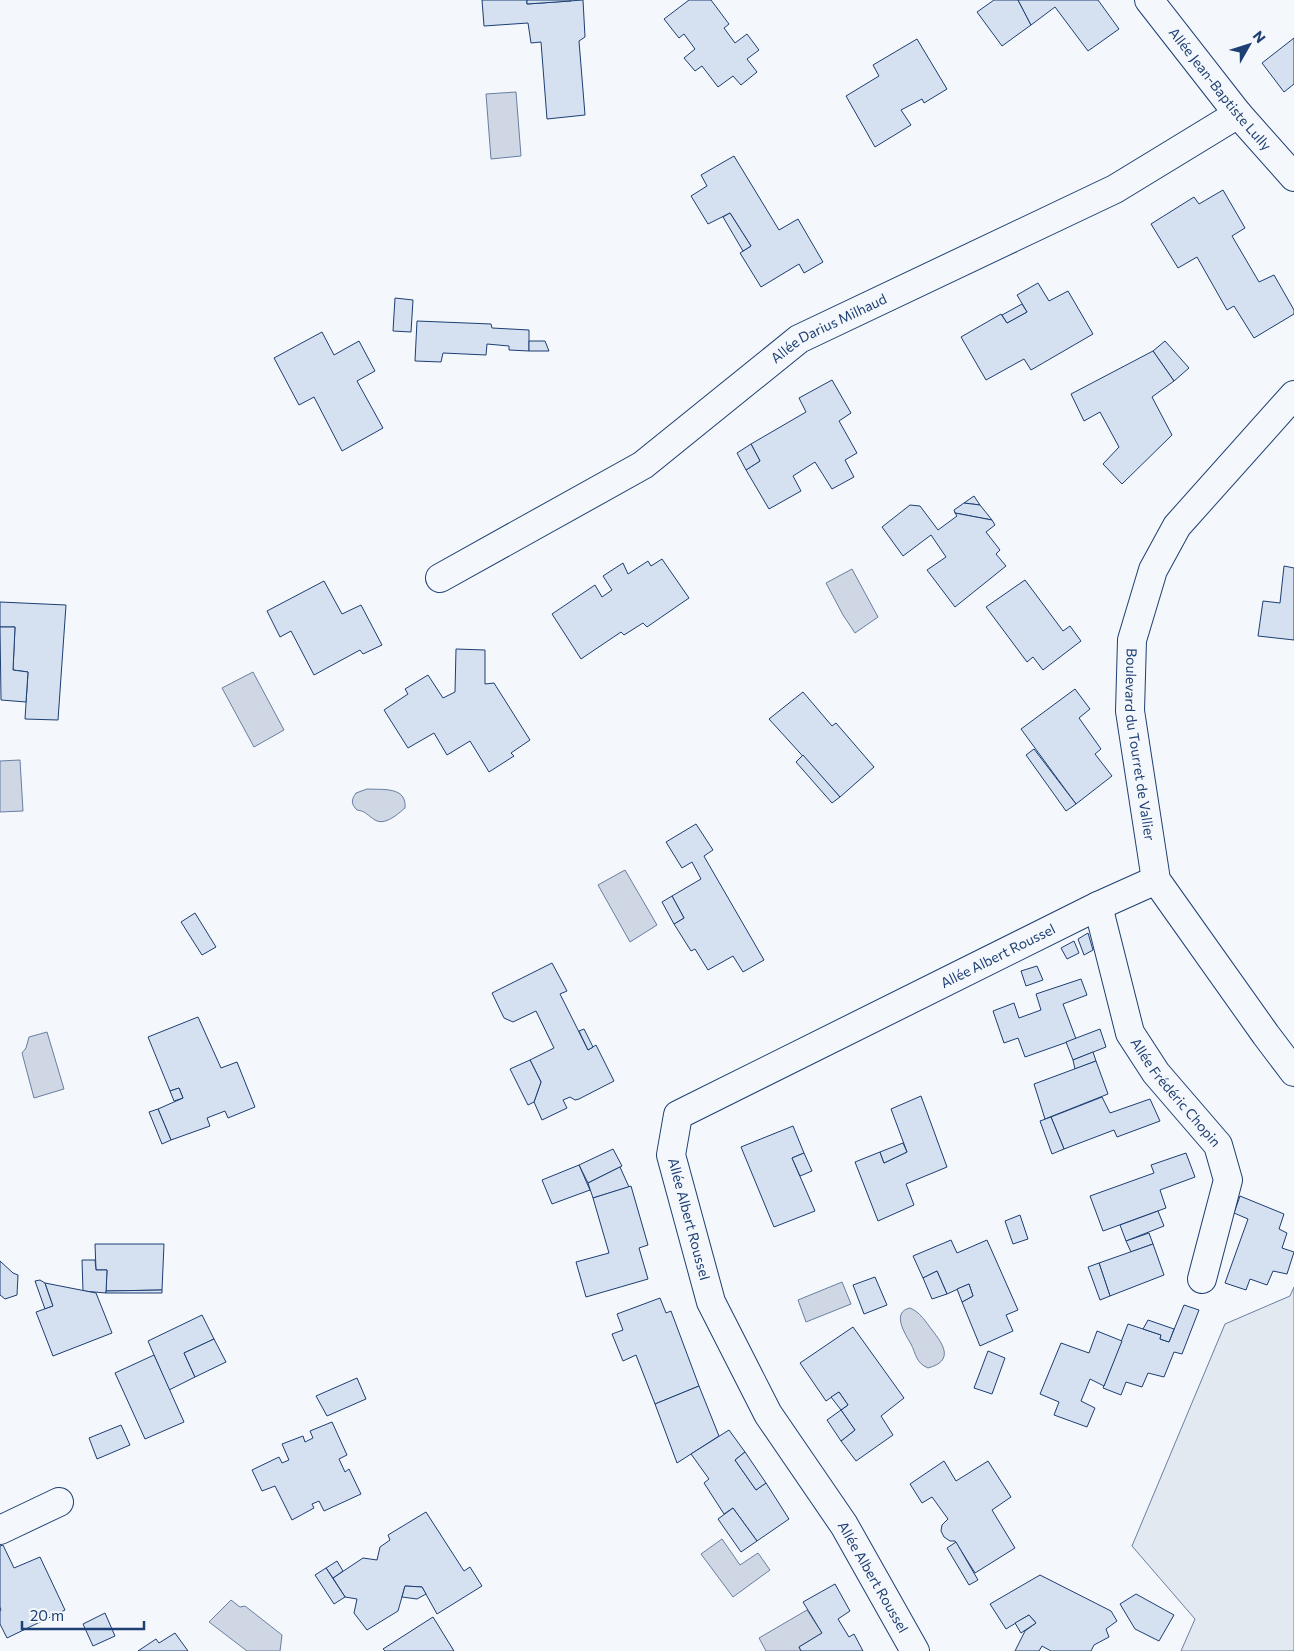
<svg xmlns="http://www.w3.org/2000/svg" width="1294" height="1651" font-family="Commissioner,sans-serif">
	<rect width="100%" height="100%" fill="#f4f7fb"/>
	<!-- green -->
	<path fill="#e3e9f0" stroke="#687fa3" d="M1294 1287V1651H1181L1195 1619 1132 1546 1225 1324 1290 1296Z"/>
	<!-- water -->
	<g fill="#cfd7e4" stroke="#687fa3">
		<path d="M516 92 521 156 491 159 486 94Z"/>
		<path d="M852 569 878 617 855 633 843 615 826 583Z"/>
		<path d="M253 672 284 730 254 747 222 688Z"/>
		<path d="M20 760 23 811 0 812V761Z"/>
		<path d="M367 789C382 790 407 786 405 808 398 814 385 826 375 820 368 816 366 811 357 810 351 804 351 800 356 793Z"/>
		<path d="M625 870 657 925 630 942 598 885Z"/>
		<path d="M47 1032 64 1089 34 1098 22 1053 26 1048 29 1037Z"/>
		<path d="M842 1282 851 1304 806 1322 798 1300Z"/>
		<path d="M910 1308C920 1312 926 1322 932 1330 944 1345 954 1361 928 1368 916 1363 916 1354 911 1344 905 1334 891 1312 910 1308Z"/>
		<path d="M722 1539 740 1565 758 1553 770 1570 733 1597 701 1554Z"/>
		<path d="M231 1600 240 1607 245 1606 282 1635 280 1651H247L209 1622Z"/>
		<path d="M807 1610 822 1633 799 1647 801 1651H766L759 1638Z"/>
	</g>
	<!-- building -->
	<g fill="#d5e0f0" stroke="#1d3f73">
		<path d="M482 0H527V4L583 0 585 37 579 41 585 115 547 119 541 42 531 43 528 23 484 26Z"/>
		<path d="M527 0H571V1L527 4Z"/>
		<path d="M689 0H711L729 24 724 28 735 43 747 34 759 50 747 59 757 72 741 85 733 76 718 87 702 66 695 71 684 58 695 49 684 34 679 38 664 19Z"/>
		<path d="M994 0H1018L1031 25 1002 46 977 12Z"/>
		<path d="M1018 0H1098L1119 29 1088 51 1055 7 1031 25Z"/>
		<path d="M1294 38V84L1284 92 1262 63Z"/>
		<path d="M917 39 947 89 924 103 922 99 901 110 911 125 875 147 846 96 879 76 873 65Z"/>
		<path d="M734 156 779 230 798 219 823 262 804 273 799 264 761 287 740 253 751 246 730 213 708 224 691 196 707 186 701 175Z"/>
		<path d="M1223 190 1245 228 1232 236 1259 282 1274 275 1294 310V314L1254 338 1234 306 1227 310 1197 257 1178 268 1151 224 1194 197 1199 204Z"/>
		<path d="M730 213 751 246 743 251 723 217Z"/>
		<path d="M1038 283 1049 301 1068 291 1093 334 1031 370 1024 359 986 380 961 337 1001 314 1007 323 1027 312 1017 295Z"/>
		<path d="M395 298 413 300 411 332 393 331Z"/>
		<path d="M1022 304 1027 312 1007 323 1002 315Z"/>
		<path d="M417 321 491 324 492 328 529 330V351L509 350V346L487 344 486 355 443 353 441 362 415 361Z"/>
		<path d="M322 332 334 355 359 341 375 371 357 381 383 428 342 451 314 397 299 405 274 358Z"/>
		<path d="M529 341H545L549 351H529Z"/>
		<path d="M1165 341 1189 368 1174 381 1153 351Z"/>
		<path d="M1153 351 1174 381 1152 397 1172 435 1122 484 1103 464 1119 447 1100 412 1084 421 1071 394Z"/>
		<path d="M832 380 851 413 839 421 857 453 845 460 854 477 832 489 815 462 793 476 801 491 769 509 746 470 760 461 751 444 806 412 799 398Z"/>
		<path d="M751 444 760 461 746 470 737 453Z"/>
		<path d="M974 496 980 505 964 503Z"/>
		<path d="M964 503 980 505 992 520 955 513 954 510Z"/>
		<path d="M910 505 920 506 938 530 957 516 955 513 992 520 995 525 986 532 1000 550 996 554 1006 566 955 607 927 570 946 557 931 535 903 556 882 527Z"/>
		<path d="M662 559 689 598 647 627 643 623 624 635 621 632 581 659 552 614 595 585 602 597 612 590 603 576 623 563 628 574 648 561 651 566Z"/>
		<path d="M1284 566 1294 568V640L1258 636 1263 601 1280 603Z"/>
		<path d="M1025 580 1063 631 1070 626 1081 641 1043 670 1033 657 1027 662 986 607Z"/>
		<path d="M324 581 342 614 361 605 382 645 363 654 360 650 314 675 291 631 280 637 267 611Z"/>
		<path d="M0 602 66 605 58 720 25 719 28 672 13 670 15 627H0Z"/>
		<path d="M0 627H15L13 670 28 672 26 702 1 700Z"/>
		<path d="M456 649 485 650V684L494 683 530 740 511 753 514 756 489 772 470 741 447 755 434 733 408 748 384 710 408 694 405 689 428 675 443 698 455 692Z"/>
		<path d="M1075 689 1090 709 1079 718 1101 749 1095 754 1112 776 1076 804 1021 729Z"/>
		<path d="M803 692 832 726 836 723 874 767 840 797 769 719Z"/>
		<path d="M1034 749 1076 804 1066 811 1026 755Z"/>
		<path d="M803 755 840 797 832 803 796 762Z"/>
		<path d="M696 824 713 850 704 856 705 858 764 960 743 972 733 956 708 970 695 949 691 951 674 924 684 918 672 896 701 879 692 862 682 868 666 842Z"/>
		<path d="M672 896 684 918 674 924 662 902Z"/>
		<path d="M195 913 216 947 202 955 181 922Z"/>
		<path d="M1088 933 1093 950 1084 955 1078 939Z"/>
		<path d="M1074 941 1079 953 1067 959 1061 948Z"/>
		<path d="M552 963 567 991 560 994 588 1050 596 1045 614 1081 579 1099 575 1100 570 1097 563 1100 567 1108 542 1120 534 1102 541 1082 530 1060 554 1048 536 1011 513 1022 504 1018 492 993Z"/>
		<path d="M1037 966 1043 980 1026 986 1021 971Z"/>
		<path d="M1081 979 1087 995 1063 1004 1076 1039 1025 1057 1018 1038 1004 1043 993 1011 1014 1003 1019 1018 1041 1010 1036 994Z"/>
		<path d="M198 1017 221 1068 237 1062 255 1107 228 1118 225 1111 207 1118 210 1126 171 1140 158 1109 183 1098 179 1088 170 1091 148 1037Z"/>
		<path d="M584 1029 593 1047 588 1050 579 1031Z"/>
		<path d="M1100 1029 1106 1047 1073 1060 1066 1042Z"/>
		<path d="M1093 1052 1096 1061 1075 1069 1073 1060Z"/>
		<path d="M530 1060 541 1082 534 1102 528 1105 510 1069Z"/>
		<path d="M1096 1061 1108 1094 1045 1119 1034 1084Z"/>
		<path d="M179 1088 183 1098 174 1101 170 1091Z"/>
		<path d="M921 1096 947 1167 906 1184 914 1205 878 1221 855 1162 880 1152 884 1163 907 1152 891 1109Z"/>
		<path d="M1102 1097 1110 1113 1150 1099 1160 1121 1117 1137 1114 1130 1064 1149 1051 1117Z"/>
		<path d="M158 1109 171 1140 162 1144 149 1112Z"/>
		<path d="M1051 1117 1064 1149 1052 1154 1040 1121Z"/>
		<path d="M793 1126 804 1153 792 1158 815 1211 774 1227 741 1147Z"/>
		<path d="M903 1143 907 1152 884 1163 880 1152Z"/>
		<path d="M613 1149 622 1166 588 1183 579 1165Z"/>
		<path d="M804 1153 812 1171 800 1176 792 1158Z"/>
		<path d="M1186 1153 1195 1177 1160 1190 1166 1208 1103 1231 1090 1196 1154 1173 1151 1165Z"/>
		<path d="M579 1165 590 1190 552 1204 542 1180Z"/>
		<path d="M620 1167 629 1187 593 1198 588 1183Z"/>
		<path d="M631 1186 648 1245 639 1248 648 1279 586 1297 576 1262 609 1253 593 1198Z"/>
		<path d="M1240 1196 1284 1214 1279 1229 1287 1233 1282 1248 1294 1252 1287 1274 1273 1271 1267 1285 1250 1279 1246 1290 1225 1283 1248 1219 1234 1213Z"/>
		<path d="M1158 1211 1164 1226 1126 1241 1120 1225Z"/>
		<path d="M1020 1215 1028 1239 1013 1244 1005 1221Z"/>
		<path d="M1149 1233 1153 1244 1131 1252 1126 1241Z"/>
		<path d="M951 1240 957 1253 987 1240 1018 1310 1006 1315 1013 1331 980 1346 962 1302 973 1296 969 1284 947 1294 937 1271 923 1278 913 1256Z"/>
		<path d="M95 1244H164L162 1290 106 1291 107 1270H96Z"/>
		<path d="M1153 1244 1164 1275 1110 1296 1099 1263Z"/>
		<path d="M82 1260H95L96 1270H107L106 1293 83 1291Z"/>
		<path d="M0 1261 13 1273 18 1275 17 1295 5 1299 0 1295Z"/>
		<path d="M1099 1263 1110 1296 1100 1300 1088 1267Z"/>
		<path d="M937 1271 947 1294 932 1299 923 1278Z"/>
		<path d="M875 1277 887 1305 864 1314 853 1285Z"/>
		<path d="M40 1280 45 1283 53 1306 45 1309 35 1281Z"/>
		<path d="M45 1283 96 1293 112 1333 53 1356 36 1312 53 1306Z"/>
		<path d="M969 1284 973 1296 962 1302 957 1289Z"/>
		<path d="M162 1290V1293H106V1291Z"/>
		<path d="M660 1298 666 1313 671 1311 699 1386 655 1404 636 1355 623 1361 612 1334 623 1330 617 1314Z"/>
		<path d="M1184 1305 1199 1310 1182 1354 1174 1352 1164 1377 1148 1373 1142 1387 1126 1382 1121 1395 1103 1388 1128 1324 1161 1335 1160 1339 1169 1342Z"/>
		<path d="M202 1315 214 1339 184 1353 195 1377 169 1390 148 1341Z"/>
		<path d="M1148 1320 1174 1329 1169 1342 1160 1339 1161 1335 1143 1329Z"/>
		<path d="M853 1327 904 1398 881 1416 893 1435 856 1461 841 1441 855 1430 841 1410 848 1405 839 1392 826 1401 800 1363Z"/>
		<path d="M1097 1331 1122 1341 1104 1386 1090 1379 1081 1401 1095 1408 1087 1427 1054 1415 1059 1402 1040 1394 1061 1343 1089 1353Z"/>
		<path d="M214 1339 226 1362 195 1377 184 1353Z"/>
		<path d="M988 1351 1005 1358 992 1394 974 1388Z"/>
		<path d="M154 1355 184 1422 145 1439 115 1373Z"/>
		<path d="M357 1378 366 1399 327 1416 316 1396Z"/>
		<path d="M699 1386 719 1436 677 1463 655 1404Z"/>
		<path d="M839 1392 848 1405 841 1410 831 1397Z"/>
		<path d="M841 1410 855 1430 841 1441 827 1420Z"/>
		<path d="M332 1422 347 1455 339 1459 345 1472 349 1469 361 1494 324 1511 319 1501 312 1504 314 1508 292 1520 275 1486 262 1491 252 1470 279 1457 282 1463 289 1460 282 1444 303 1436 305 1442 313 1438 310 1431Z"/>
		<path d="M121 1425 130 1445 97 1459 89 1438Z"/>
		<path d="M729 1430 745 1452 735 1460 756 1490 766 1483 789 1519 757 1541 733 1508 724 1514 704 1483 709 1479 691 1454Z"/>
		<path d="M745 1452 766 1483 756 1490 735 1460Z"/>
		<path d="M944 1461 956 1481 988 1461 1011 1497 992 1510 1015 1548 975 1573 955 1541H950L944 1537 941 1531 942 1525 948 1519 932 1497 922 1503 910 1484Z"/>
		<path d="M733 1508 757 1541 741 1552 718 1519Z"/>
		<path d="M426 1512 464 1571 470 1567 482 1586 437 1614 422 1587 405 1586 398 1611 367 1630 354 1613 357 1599 345 1597 333 1578 363 1558 377 1560 380 1547 390 1540 388 1535Z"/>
		<path d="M956 1542 978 1580 969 1585 947 1548Z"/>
		<path d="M3 1545 14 1568 40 1557 65 1610 7 1638 0 1624V1611L1 1610 0 1607V1546Z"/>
		<path d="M337 1561 343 1571 333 1578 326 1568Z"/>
		<path d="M326 1568 345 1597 334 1604 315 1575Z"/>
		<path d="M1040 1575 1111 1611 1117 1621 1106 1629 1109 1637 1094 1645 1091 1651H1051L1042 1646 1039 1651H1015L1025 1631 1036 1623 1029 1615 1006 1629 990 1604Z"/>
		<path d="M835 1584 850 1611 838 1619 849 1637 854 1634 863 1651H801L799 1647 822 1633 803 1602Z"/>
		<path d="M405 1586 422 1587 426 1594 417 1599 402 1597Z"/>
		<path d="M1136 1594 1174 1615 1159 1641 1135 1629 1120 1604Z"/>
		<path d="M105 1613 115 1636 93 1646 83 1624Z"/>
		<path d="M1029 1615 1036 1623 1021 1633 1015 1623Z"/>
		<path d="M433 1617 454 1651H385L383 1649Z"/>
		<path d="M175 1633 188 1651H138L156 1639 159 1643Z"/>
	</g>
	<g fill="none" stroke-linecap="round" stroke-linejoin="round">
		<!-- minor casing -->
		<g stroke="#1d3f73" stroke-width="30">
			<g id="minor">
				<path id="s1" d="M1149 0 1238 114 1294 177"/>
				<path id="s2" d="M1294 395 1177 526 1153 570 1132 640 1130 711 1156 880 1266 1035 1294 1072"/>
				<path id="s3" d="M440 578 643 465 799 339 1115 189 1238 114"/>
				<path id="s4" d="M1098 906 1130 1033 1156 1073 1218 1145 1228 1180 1202 1279"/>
				<path d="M0 1530 59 1502"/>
				<path id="s5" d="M915 1651 844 1525 768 1414 711 1302 671 1155 678 1115 1098 906 1156 880"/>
			</g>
		</g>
		<!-- minor -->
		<use href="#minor" stroke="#f4f7fb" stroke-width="28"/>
	</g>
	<g text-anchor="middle" stroke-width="4" stroke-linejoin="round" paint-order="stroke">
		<!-- street labels -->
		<g font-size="14" fill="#1d3f73" stroke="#f4f7fb">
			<text dy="5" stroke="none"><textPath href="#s1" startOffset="114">Allée Jean-Baptiste Lully</textPath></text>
			<text dy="5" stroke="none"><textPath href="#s3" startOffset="464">Allée Darius Milhaud</textPath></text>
			<text dy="5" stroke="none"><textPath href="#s2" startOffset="404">Boulevard du Tourret de Vallier</textPath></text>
			<text dy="5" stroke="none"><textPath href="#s5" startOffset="955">Allée Albert Roussel</textPath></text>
			<text dy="5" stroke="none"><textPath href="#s4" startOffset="206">Allée Frédéric Chopin</textPath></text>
			<text transform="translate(689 1219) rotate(75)" y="5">Allée Albert Roussel</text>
			<text transform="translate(873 1577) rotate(60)" y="5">Allée Albert Roussel</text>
		</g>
	</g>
	<!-- north arrow -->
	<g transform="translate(1249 45) rotate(51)" stroke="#f4f7fb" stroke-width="4" paint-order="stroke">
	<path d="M0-4L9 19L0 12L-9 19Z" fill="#1d3f73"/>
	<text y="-8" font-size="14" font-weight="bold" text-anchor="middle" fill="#1d3f73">N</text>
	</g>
	<!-- scale -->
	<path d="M22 1621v8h122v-8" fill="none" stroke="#1d3f73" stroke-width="2.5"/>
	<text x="30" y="1621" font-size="15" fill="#1d3f73" stroke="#f4f7fb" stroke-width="4" paint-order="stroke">20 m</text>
</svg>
